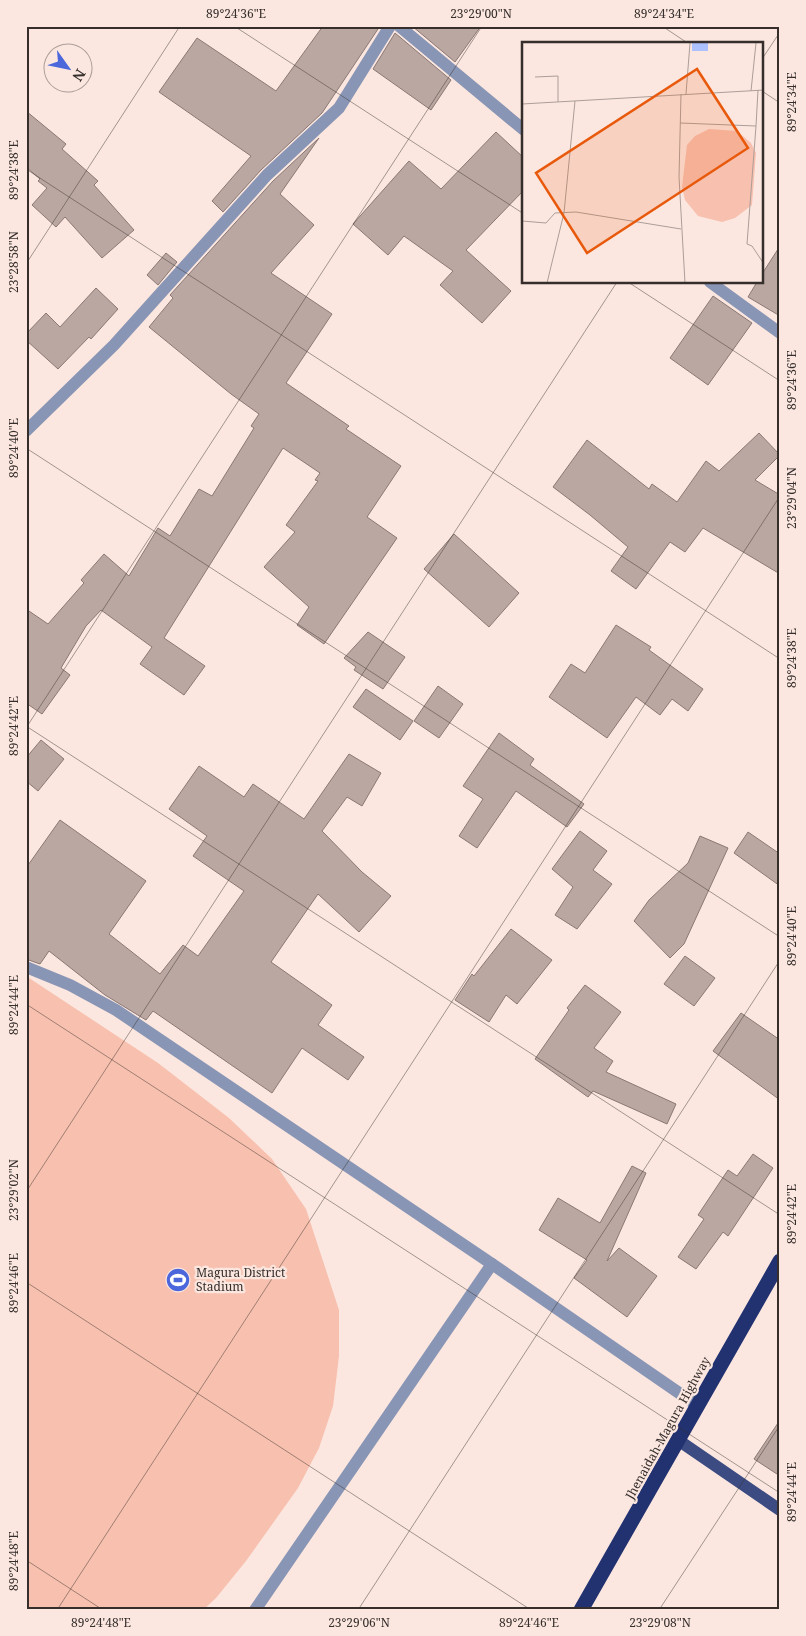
<svg xmlns="http://www.w3.org/2000/svg" width="806" height="1636" font-family="'Noto Serif',serif">
	<rect width="100%" height="100%" fill="#fbe7e0"/>
	<!-- green -->
	<path fill="#f8c0ae" d="M26 976 158 1063 229 1118 272 1159 306 1209 339 1310V1356L333 1406 319 1448 298 1488 246 1561 216 1598 203 1610H26Z"/>
	<!-- building -->
	<g fill="#bba7a2" stroke="#8b7873">
		<path d="M323 26H380L322 113 261 170 223 212 212 201 251 156 159 92 197 38 276 91Z"/>
		<path d="M412 26H481L455 62Z"/>
		<path d="M395 33 451 80 431 110 373 69Z"/>
		<path d="M26 111 66 144 62 149 98 181 94 185 134 230 102 258 65 217 56 227 32 205 47 188 38 181 40 179 26 167Z"/>
		<path d="M496 132 524 158V190L466 250 511 291 482 323 440 285 453 271 404 236 388 255 353 224 409 161 441 189Z"/>
		<path d="M319 138 280 194 314 225 271 273 332 314 286 383 349 426 346 429 401 466 367 517 397 538 324 644 297 625 309 607 264 567 295 532 286 525 318 481 315 480 320 473 283 448 164 638 205 666 184 695 140 664 152 647 101 610 86 626 61 668 70 675 42 714 26 703V609L48 624 84 583 81 580 104 554 129 576 158 528 170 536 199 489 212 496 254 428 251 426 259 414 231 394 149 327 173 298 170 295 273 181Z"/>
		<path d="M780 246V316L748 297 757 282H762V274Z"/>
		<path d="M166 253 177 262 158 285 147 275Z"/>
		<path d="M96 288 118 309 91 339 89 337 58 369 26 340V334L46 313 60 327Z"/>
		<path d="M713 296 752 323 708 385 670 358Z"/>
		<path d="M759 433 780 455 755 480 780 495V574L703 528 685 552 670 542 636 589 611 571 628 547 590 515 553 487 587 440 649 489 652 484 677 502 706 461 719 471Z"/>
		<path d="M454 534 519 593 489 627 424 569Z"/>
		<path d="M616 625 651 647 649 650 703 689 688 711 672 699 660 715 636 697 607 738 549 697 571 664 585 673Z"/>
		<path d="M368 632 405 657 383 689 354 670 356 667 344 658Z"/>
		<path d="M438 686 463 704 439 738 414 721Z"/>
		<path d="M366 689 413 721 400 740 353 707Z"/>
		<path d="M499 733 534 759 530 765 584 804 567 827 516 791 477 848 459 836 483 799 463 786Z"/>
		<path d="M41 740 64 759 38 791 26 781V758Z"/>
		<path d="M349 754 381 773 362 806 347 797 322 831 362 872 391 896 359 932 318 894 271 962 332 1005 318 1025 364 1057 348 1080 302 1048 272 1093 153 1011 146 1020 105 995 49 951 40 964 26 959V868L60 820 146 881 109 934 160 974 183 945 198 956 244 891 193 856 207 836 169 809 199 766 244 797 253 784 304 819Z"/>
		<path d="M580 831 607 851 593 870 612 884 577 929 555 915 573 887 552 869Z"/>
		<path d="M748 832 780 854V886L734 853Z"/>
		<path d="M700 836 728 848 684 944 670 958 634 921 649 900 688 863Z"/>
		<path d="M511 929 552 960 517 1004 506 995 489 1022 455 1000 472 974 474 976Z"/>
		<path d="M685 956 715 978 694 1006 664 984Z"/>
		<path d="M585 985 621 1012 594 1048 613 1061 606 1072 676 1104 667 1124 593 1091 588 1097 535 1059 569 1010 567 1008Z"/>
		<path d="M741 1013 780 1040V1100L713 1051Z"/>
		<path d="M753 1154 773 1168 728 1236 723 1232 696 1269 678 1257 704 1219 698 1215 728 1170 737 1176Z"/>
		<path d="M632 1166 646 1173 607 1261 619 1248 657 1276 627 1317 574 1278 587 1260 539 1230 558 1198 600 1223Z"/>
		<path d="M780 1420V1476L754 1459Z"/>
	</g>
	<g fill="none" stroke-linecap="round" stroke-linejoin="round">
		<!-- minor -->
		<g stroke="#8995b4" stroke-width="12">
			<path d="M399 26 524 130"/>
			<path d="M710 282 780 333"/>
			<path d="M26 431 114 345 267 175 339 108 390 26"/>
			<path d="M26 967 70 985 116 1010 492 1264 698 1406"/>
			<path d="M255 1610 492 1264"/>
		</g>
		<!-- major -->
		<path stroke="#3c4c82" stroke-width="12" d="M678 1440 780 1510"/>
		<!-- highway -->
		<path stroke="#22316f" stroke-width="15" d="M581 1610 780 1261"/>
	</g>
	<!-- ticks -->
	<path fill="none" stroke="#352e2b" stroke-width="1" stroke-opacity="0.45" d="M234 26 524 214M662 26 689 44M762 59 780 32M762 91 780 103M26 169 780 659M26 264 180 26M628 282 780 381M26 448 780 937M26 726 780 1215M26 728 482 26M26 1004 780 1493M26 1192 617 282M26 1282 531 1610M26 1560 103 1610M57 1610 780 496M358 1610 780 960M659 1610 780 1425"/>
	<!-- icons -->
	<defs>
		<g id="stadium-disc" transform="scale(1.25)"><circle r="9.5" fill="#4c67db" stroke="#fbe7e0"/><path d="M0-5a6.5 5 0 1 0 0 10a6.5 5 0 1 0 0-10ZM-3.5-1.8h7v3.6h-7Z" fill="#fff"/></g>
	</defs>
	<g fill-rule="evenodd">
		<use href="#stadium-disc" x="178" y="1280"/>
	</g>
	<g text-anchor="middle" stroke-width="4.5" stroke-linejoin="round" paint-order="stroke">
		<!-- poi labels -->
		<g font-size="12" fill="#352e2b" stroke="#fbe7e0" text-anchor="start">
			<text x="196" y="1277">Magura District<tspan x="196" dy="14">Stadium</tspan></text>
		</g>
		<!-- street labels -->
		<g font-size="12" fill="#352e2b" stroke="#fbe7e0">
			<text transform="translate(668 1428) rotate(-61)" y="4">Jhenaidah-Magura Highway</text>
		</g>
	</g>
	<!-- overview -->
	<g transform="translate(522 42)">
		<rect width="241" height="241" fill="#fbe7e0"/>
		<path d="M187 87 215 89 229 101 234 111 230 163 213 176 200 180 176 174 163 158 160 145 165 103 173 94Z" fill="#f8c0ae"/>
		<path d="M170 1H186V9H170Z" fill="#adc2fd"/>
		<path fill="none" stroke="#ac9d98" stroke-width="1" d="M13 35 36 34V60M229 49 234 1M159 52 157 135 163 241M164 52 168 1M0 62 242 48M158 81 234 84 225 202 230 204 242 222M234 84 236 48M0 179 24 181 33 171 54 170 159 187M25 241 42 171 53 59"/>
		<path fill="#e8590c" fill-opacity="0.15" stroke="#e8590c" stroke-width="2.5" d="M175 27 226 106 65 211 14 131Z"/>
		<rect width="241" height="241" fill="none" stroke="#352e2b" stroke-width="2.5"/>
	</g>
	<!-- border -->
	<rect width="806" height="1636" fill="none" stroke="#fbe7e0" stroke-width="55"/>
	<!-- north arrow -->
	<g transform="translate(68 68) rotate(123)"><circle r="24" fill="#fbe7e0" stroke="#ac9d98"/>
	<path d="M0-4L9 19L0 12L-9 19Z" fill="#4c67db"/>
	<text y="-8" font-size="14" font-weight="bold" text-anchor="middle" fill="#352e2b">N</text>
	</g>
	<rect x="28" y="28" width="750" height="1580" fill="none" stroke="#352e2b" stroke-width="2"/>
	<g font-size="12" text-anchor="middle" fill="#352e2b">
		<text x="236" y="18">89°24'36"E</text>
		<text x="481" y="18">23°29'00"N</text>
		<text x="664" y="18">89°24'34"E</text>
		<text transform="translate(792 102) rotate(-90)" y="4">89°24'34"E</text>
		<text transform="translate(14 170) rotate(-90)" y="4">89°24'38"E</text>
		<text transform="translate(14 262) rotate(-90)" y="4">23°28'58"N</text>
		<text transform="translate(792 380) rotate(-90)" y="4">89°24'36"E</text>
		<text transform="translate(14 448) rotate(-90)" y="4">89°24'40"E</text>
		<text transform="translate(792 498) rotate(-90)" y="4">23°29'04"N</text>
		<text transform="translate(792 658) rotate(-90)" y="4">89°24'38"E</text>
		<text transform="translate(14 726) rotate(-90)" y="4">89°24'42"E</text>
		<text transform="translate(792 936) rotate(-90)" y="4">89°24'40"E</text>
		<text transform="translate(14 1005) rotate(-90)" y="4">89°24'44"E</text>
		<text transform="translate(14 1190) rotate(-90)" y="4">23°29'02"N</text>
		<text transform="translate(792 1214) rotate(-90)" y="4">89°24'42"E</text>
		<text transform="translate(14 1283) rotate(-90)" y="4">89°24'46"E</text>
		<text transform="translate(792 1492) rotate(-90)" y="4">89°24'44"E</text>
		<text transform="translate(14 1561) rotate(-90)" y="4">89°24'48"E</text>
		<text x="101" y="1627">89°24'48"E</text>
		<text x="359" y="1627">23°29'06"N</text>
		<text x="529" y="1627">89°24'46"E</text>
		<text x="660" y="1627">23°29'08"N</text>
	</g>
</svg>
